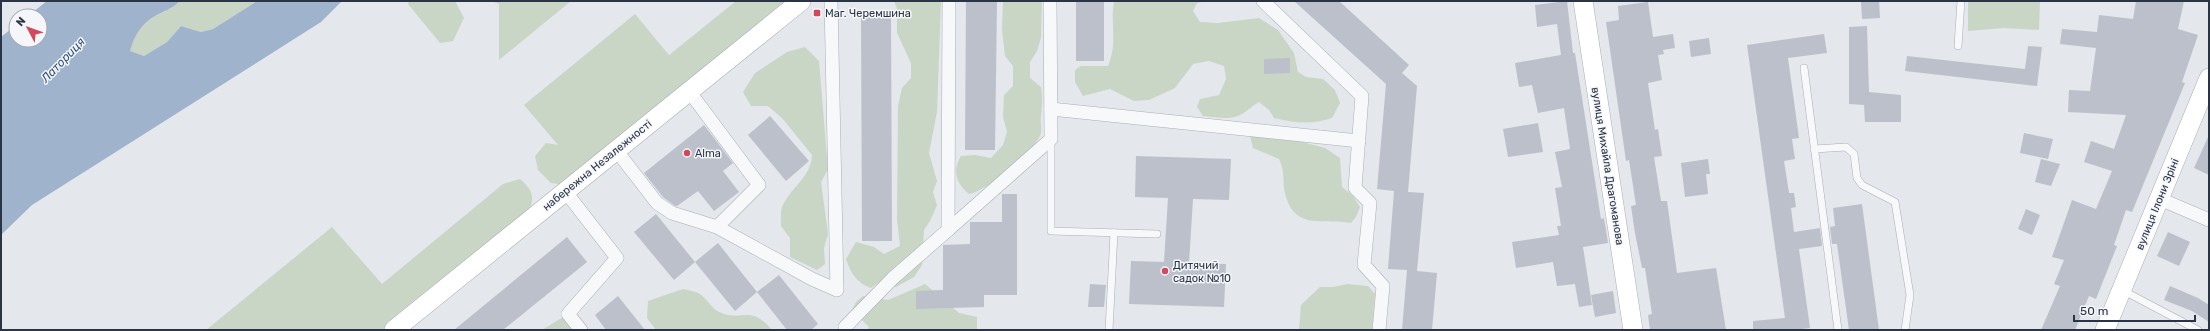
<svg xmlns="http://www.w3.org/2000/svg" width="2210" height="331" font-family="Rubik,sans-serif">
	<rect width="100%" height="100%" fill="#e4e7ec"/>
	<!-- green -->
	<g fill="#c9d6c5">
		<path d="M180 1H257L213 29 201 32 181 26 167 42 144 56 129 51C134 36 141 24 155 16 165 10 171 10 180 1Z"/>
		<path d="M409 1H457L456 3 464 18 453 41 440 43 408 4Z"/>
		<path d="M491 1H571L499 60V4Z"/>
		<path d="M736 1H802L572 186 551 183 538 170 535 156 546 143 558 145 524 105 635 14 669 55Z"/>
		<path d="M894 1H941L937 112 929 153 937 181 933 192 937 205 930 221 924 230 922 265 914 277 896 287 881 281 871 288C857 283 851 274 846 259L856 242 874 247 884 254 900 246 897 219 898 106 902 88 911 78V63L897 33V9Z"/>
		<path d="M1003 1H1042L1041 38 1037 51 1030 62V78L1041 87C1043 99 1042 105 1041 117 1040 122 1042 128 1041 133 1037 149 985 193 969 194 956 183 952 171 961 156L975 155 991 158 1003 145 1007 132 1003 117 1004 95 1013 86V66L1005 56 1002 29Z"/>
		<path d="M1114 1H1206L1197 3 1193 11 1200 22 1218 23 1259 18 1278 30 1294 53 1298 72 1306 77 1323 79 1335 90 1340 103 1332 118C1312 125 1295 123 1274 118L1269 110 1259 102C1252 106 1244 114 1238 116 1227 120 1214 117 1203 116L1197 107 1200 99 1219 95 1226 79 1224 66 1209 61 1193 64 1175 88 1149 100 1134 101 1110 89 1083 96 1075 82V70L1081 66H1108C1118 42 1110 25 1114 1Z"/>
		<path d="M1968 1H2040L2039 30 2004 28 1968 31Z"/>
		<path d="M805 47 819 61 828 169 821 182 828 234 824 248 825 264 817 270 790 257V238L781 226C781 220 780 210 783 205 793 185 811 177 812 155L782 118 768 106H751L743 92 755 73 787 52Z"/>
		<path d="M1261 131 1325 148 1340 158 1342 187 1353 196 1360 207 1356 217 1351 223C1322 218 1294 231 1285 193 1282 179 1286 175 1279 159L1253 148 1250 136Z"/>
		<path d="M520 179C540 196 531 204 523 226L394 330H206L332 227 382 284 503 184Z"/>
		<path d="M925 284 959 313 977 317V330H867L869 327 852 310 856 302 863 296 888 300Z"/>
		<path d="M1348 284 1368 286 1375 294 1372 330H1299L1301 305 1320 287H1333Z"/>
		<path d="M683 289C688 290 694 291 698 293 706 297 711 308 719 312 744 323 749 303 772 330H656L647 318 648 301Z"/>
		<path d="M568 314 581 330H542Z"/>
	</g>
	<!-- water -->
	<path fill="#9fb4cc" d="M47 1H180C171 10 165 10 155 16 141 24 134 36 130 51L144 56 167 42 181 26 201 32 213 29 257 1H342L321 22 32 205 1 235V37L16 25V40H40V16H28Z"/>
	<!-- building -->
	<g fill="#bbc0ca">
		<path d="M966 1H997L995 150H965Z"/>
		<rect x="1076" y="1" width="28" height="60"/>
		<path d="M1294 1H1339L1409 65 1402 73 1417 86 1408 192 1424 193 1417 271 1437 273 1432 330H1402L1407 270 1388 269 1394 191 1377 189 1386 84Z"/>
		<path d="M1567 1 1573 53H1575L1601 219 1604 218 1608 243 1583 247 1592 305 1579 307 1575 284 1557 286 1553 262 1516 268 1512 242 1559 235 1557 226H1561L1555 188 1562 187 1555 152 1570 149 1564 108 1538 113 1532 85 1519 87 1515 63 1561 55 1557 24 1537 27 1535 5Z"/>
		<path d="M1861 1H1879L1880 18 1862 19Z"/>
		<path d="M2136 1H2184L2178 29 2198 35 2182 82 2185 83 2132 212 2126 210 2114 245 2117 246 2096 299 2089 296 2075 330H2041L2060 286 2054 284 2064 260 2052 257 2072 200 2096 209 2112 171 2084 162 2091 141 2114 149 2126 115 2068 112 2069 90 2090 91 2096 48 2060 44 2062 29 2097 32 2099 15 2133 19Z"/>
		<path d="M1648 2 1653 37 1673 34 1675 48 1663 50 1664 54 1658 55 1662 80 1648 83 1655 130 1658 129 1662 156 1654 157 1661 201H1667L1677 273 1716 268 1726 330H1650L1648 315 1652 314 1648 288 1645 268H1642L1635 233 1631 206 1636 205 1629 160 1626 161 1606 22 1619 20 1618 6Z"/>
		<path d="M861 15H891L892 241H862Z"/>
		<path d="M1867 26 1869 92 1901 95V122H1865L1864 105 1849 104V27Z"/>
		<path d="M1824 34 1827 53 1788 58 1799 138 1792 139 1795 159 1784 161 1789 193H1794L1796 207 1791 208 1794 232 1820 228 1822 246 1799 249 1810 328 1793 330H1753V321L1785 318 1747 45Z"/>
		<path d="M1709 38 1711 54 1691 57 1689 41Z"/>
		<path d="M2028 46 2042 47 2037 86 1905 71 1907 56 2025 69Z"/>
		<path d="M1290 58V73L1264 74V59Z"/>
		<path d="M770 116 809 161 786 181 748 135Z"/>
		<path d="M1538 123 1543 152 1508 157 1503 129Z"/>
		<path d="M704 125 733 163 723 171 739 192 714 211 698 191 677 206H675L663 197 644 173Z"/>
		<path d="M2024 133 2053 139 2048 159 2020 153Z"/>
		<path d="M2209 135V175L2194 168Z"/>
		<path d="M1136 156 1231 159 1229 200 1193 199 1189 263 1226 264 1224 307 1129 304 1131 261 1164 262 1168 198 1135 197Z"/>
		<path d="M1708 159 1710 174H1706L1708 194 1685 197 1681 163Z"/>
		<path d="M2041 159 2060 164 2051 186 2035 182Z"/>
		<path d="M1002 194H1017V295H984V307L916 309V291L943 290V245L970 244V222H1002Z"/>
		<path d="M1862 204 1879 330H1849L1837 244H1832L1830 227 1835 226 1833 208Z"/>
		<path d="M2026 209 2040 215 2032 235 2018 229Z"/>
		<path d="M656 214 695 262 674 280 634 232Z"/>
		<path d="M2168 232 2190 242 2179 266 2157 256Z"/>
		<path d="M567 237 587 262 503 330H454Z"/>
		<path d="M718 243 757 292 735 311 695 262Z"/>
		<path d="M779 275 818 324 811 330H787L757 292Z"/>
		<path d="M1090 284 1106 285 1104 307H1088Z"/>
		<path d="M2170 286 2198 298 2209 305V322L2192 311 2164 300Z"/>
		<path d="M1613 291 1616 313 1595 317 1591 295Z"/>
		<path d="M618 296 645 330H606L595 315Z"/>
	</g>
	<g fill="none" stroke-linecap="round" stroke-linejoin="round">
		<!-- lane casing -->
		<g stroke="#a9aeb7" stroke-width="8">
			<g id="lane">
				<path d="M1958 46 1961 1"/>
				<path d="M1804 68 1838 330"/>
				<path d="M1051 139V231L1157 234"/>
				<path d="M1814 149 1846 147 1854 154 1857 178 1862 185 1895 202 1910 295 1905 330"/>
				<path d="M2122 290 2198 330"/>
				<path d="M1109 330 1114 233"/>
			</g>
		</g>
		<!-- street casing -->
		<g stroke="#a9aeb7" stroke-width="14">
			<g id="street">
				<path d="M1263 1 1362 96 1355 188 1370 203 1364 265 1383 286 1379 330"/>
				<path d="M689 91 759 185 717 227"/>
				<path d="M1051 109 1359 141"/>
				<path d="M616 150 657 203 672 213 717 227 812 279 837 290 831 1"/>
				<path d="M565 191 617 258 568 314 581 330"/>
				<path d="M2160 199 2209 220"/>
				<path d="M948 230 1051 139 1050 1"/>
				<path d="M845 327 893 278 948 230 949 1"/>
			</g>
		</g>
		<!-- secondary casing -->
		<g stroke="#a9aeb7" stroke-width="20">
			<g id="secondary">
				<path d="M1583 1 1633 330"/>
				<path d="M394 330 801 1"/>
				<path d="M2105 330 2209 78"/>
			</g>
		</g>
		<!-- lane -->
		<use href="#lane" stroke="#f7f8fa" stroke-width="7"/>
		<!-- street -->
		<use href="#street" stroke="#f7f8fa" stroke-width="13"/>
		<!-- secondary -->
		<use href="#secondary" stroke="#fff" stroke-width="19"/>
	</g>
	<!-- markers -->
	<g fill="#d1495b" stroke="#f4f6f9" stroke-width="1.5">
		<rect x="813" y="9" width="8" height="8" rx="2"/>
		<circle cx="687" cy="153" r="4"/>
		<circle cx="1165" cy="271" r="4"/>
	</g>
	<g text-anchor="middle" stroke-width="3" stroke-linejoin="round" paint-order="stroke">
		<!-- poi labels -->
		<g font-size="11" fill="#2b3445" stroke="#f4f6f9" text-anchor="start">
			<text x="825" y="17">Маг. Черемшина</text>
			<text x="695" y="157">Alma</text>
			<text x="1173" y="269">Дитячий<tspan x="1173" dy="13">садок №10</tspan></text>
		</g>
		<!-- street labels -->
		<g font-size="11" fill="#2b3445" stroke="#f4f6f9">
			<text transform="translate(597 165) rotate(-39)" y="4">набережна Незалежності</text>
			<text transform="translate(1608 166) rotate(81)" y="4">вулиця Михайла Драгоманова</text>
			<text transform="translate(2157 204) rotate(-68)" y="4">вулиця Ілони Зріні</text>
		</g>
		<!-- water labels -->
		<g font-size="12" font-style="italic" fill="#34527a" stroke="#f4f6f9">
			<text transform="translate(63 60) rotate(-46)" y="4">Латориця</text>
		</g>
	</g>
	<!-- border -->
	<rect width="2210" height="331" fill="none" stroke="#2b3445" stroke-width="4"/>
	<!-- north arrow -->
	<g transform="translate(28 28) rotate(311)"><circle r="19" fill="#f4f6f9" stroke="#a4a8b1"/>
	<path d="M0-3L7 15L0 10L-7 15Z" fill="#d1495b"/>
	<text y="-6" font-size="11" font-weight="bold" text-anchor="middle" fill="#2b3445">N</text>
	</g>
	<!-- scale -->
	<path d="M2074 315v6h121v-6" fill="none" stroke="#2b3445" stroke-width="2"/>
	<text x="2080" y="315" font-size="12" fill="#2b3445" stroke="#f4f6f9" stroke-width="3" paint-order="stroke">50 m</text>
</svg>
